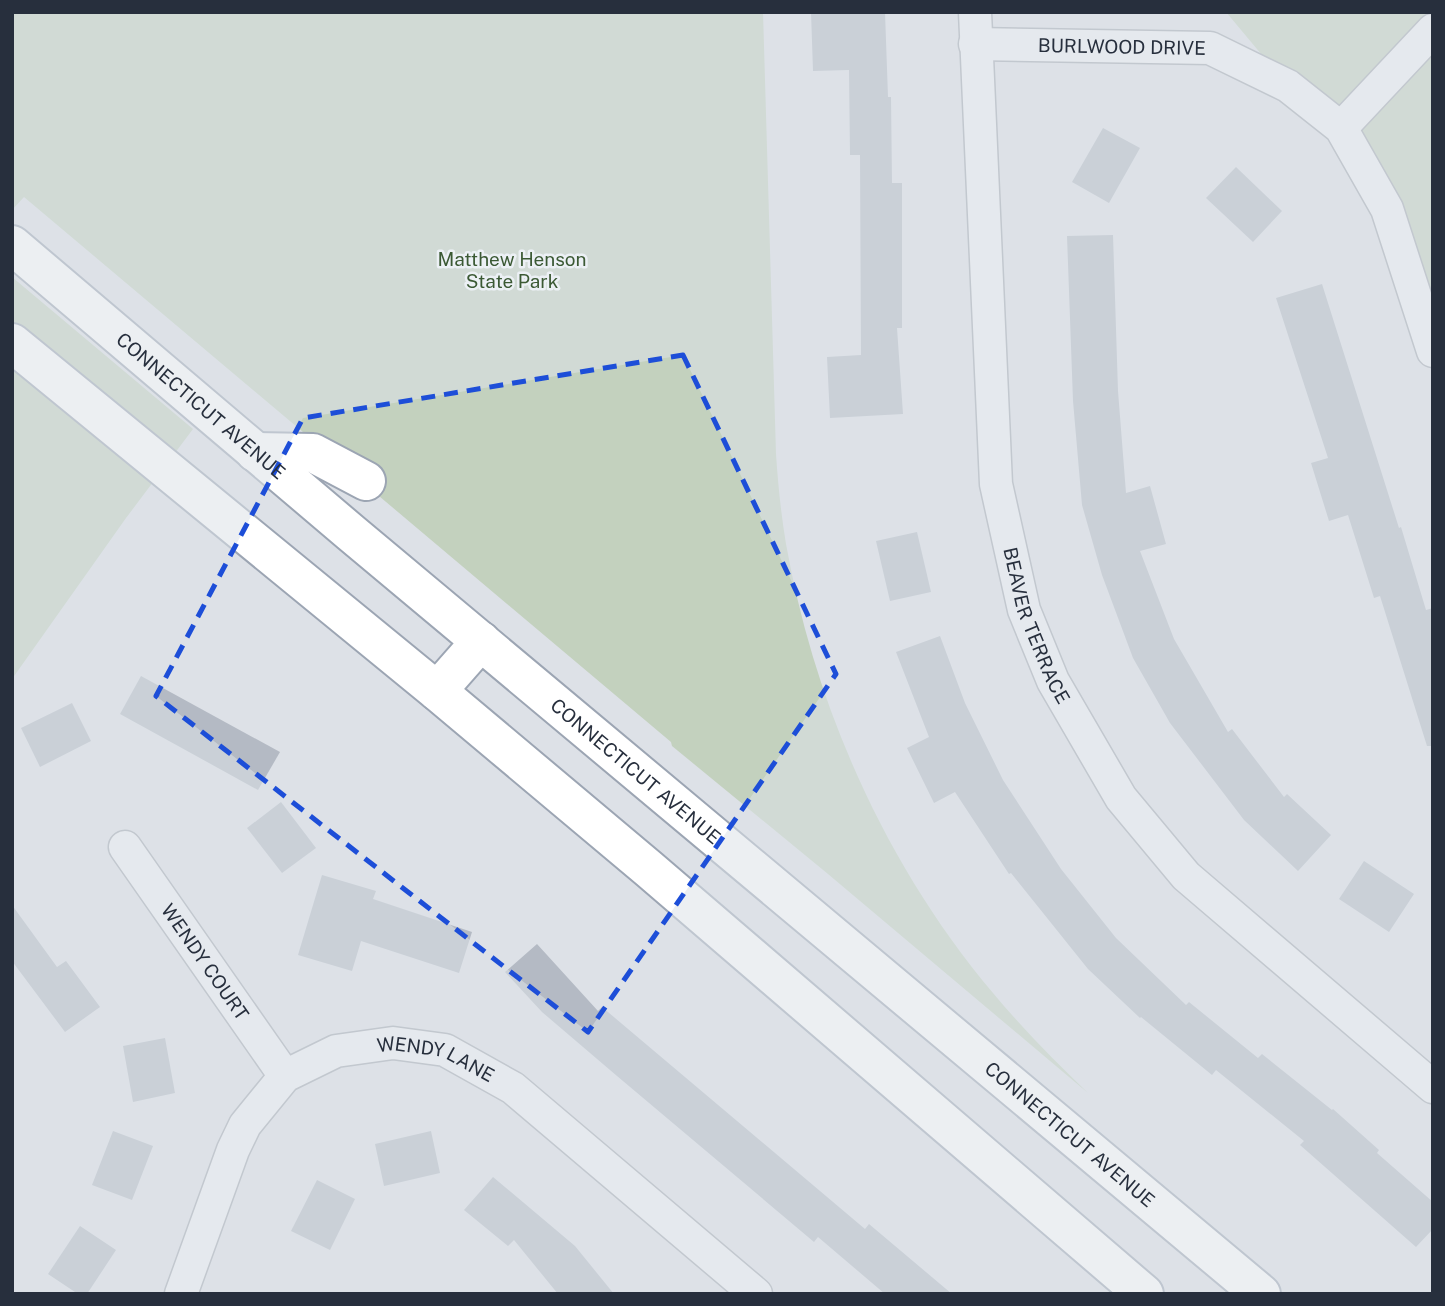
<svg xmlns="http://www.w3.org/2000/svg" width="1445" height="1306" font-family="'Public Sans',sans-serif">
	<rect width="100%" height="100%" fill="#dde1e7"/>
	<!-- green -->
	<g fill="#c3d1be">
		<path d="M12 12H763L776 454C778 484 781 514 786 544 815 707 886 866 993 993 1023 1029 1055 1061 1088 1093L828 874 672 746 671 742 24 197 12 210Z"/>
		<path d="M1226 12H1433V351L1387 209 1288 86Z"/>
		<path d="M12 277 193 429 126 518 12 679Z"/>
	</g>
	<!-- building -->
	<g fill="#b4bac4">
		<path d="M811 12H885L888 97H891L892 183H902V328H897L903 414 830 418 827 357 861 355 860 155H850L849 70 813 71Z"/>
		<path d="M1103 128 1140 148 1109 203 1072 182Z"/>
		<path d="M1236 167 1282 211 1253 242 1206 198Z"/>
		<path d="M1113 235 1118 391 1126 493 1150 486 1166 544 1140 551 1174 639 1228 732 1232 729 1284 797 1287 794 1331 835 1298 871 1244 820 1170 723 1133 658 1102 575 1082 505 1073 401 1067 236Z"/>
		<path d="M1322 284 1399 528 1401 527 1426 610 1433 608V746H1427L1380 596 1374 598 1348 515 1329 521 1311 463 1328 458 1276 298Z"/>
		<path d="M917 532 931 592 890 601 876 541Z"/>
		<path d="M940 636 965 703 1003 780 1061 869 1116 938 1186 1005 1189 1002 1258 1058 1262 1054 1332 1110 1333 1109 1379 1150 1377 1153 1433 1202V1229L1416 1247 1300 1145 1304 1141 1216 1070 1212 1075 1141 1017 1140 1018 1088 969 1011 873 1009 874 955 792 934 803 907 748 929 737 896 652Z"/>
		<path d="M141 676 280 752 258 790 120 714Z"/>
		<path d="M72 703 91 741 40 767 21 728Z"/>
		<path d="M281 802 316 848 282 873 247 828Z"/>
		<path d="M1364 861 1414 894 1389 932 1339 899Z"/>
		<path d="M322 875 376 891 373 899 472 932 459 973 361 941 352 971 298 955Z"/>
		<path d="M12 905 57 967 66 961 100 1007 65 1032 12 961Z"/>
		<path d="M537 944 598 1011 602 1007 865 1229 869 1224 952 1294H885L818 1237 814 1242 617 1076 542 1012 505 972Z"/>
		<path d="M165 1038 175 1093 133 1102 123 1046Z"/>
		<path d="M113 1131 153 1146 132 1200 92 1185Z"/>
		<path d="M431 1131 440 1173 384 1186 375 1144Z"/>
		<path d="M493 1177 575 1246 614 1294H558L514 1240 508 1246 464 1210Z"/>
		<path d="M317 1180 355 1199 330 1250 291 1231Z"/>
		<path d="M80 1226 116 1250 87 1294H78L48 1274Z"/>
	</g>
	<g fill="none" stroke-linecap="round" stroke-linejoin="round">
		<!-- minor casing -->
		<g stroke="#a3a8b1" stroke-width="35">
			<g id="minor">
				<path id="s1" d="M975 12 996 484 1024 610 1053 681 1121 798 1186 876 1433 1087"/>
				<path id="s2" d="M975 44 1210 48 1288 86 1341 128 1387 209 1433 351"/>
				<path d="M1341 128 1433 30"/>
				<path id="s3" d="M125 847 285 1076"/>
				<path id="s4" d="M181 1294 233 1150 245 1125 285 1076 336 1051 393 1043 445 1050 513 1088 756 1294"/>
			</g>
		</g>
		<!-- primary casing -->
		<g stroke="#9ca5b3" stroke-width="42">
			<g id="primary">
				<path id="s5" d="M12 245 350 532 1261 1294"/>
				<path d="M12 343 437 691 649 869 1144 1294"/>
				<path d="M255 452 313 453 366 481"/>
				<path d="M437 691 481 641"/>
			</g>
		</g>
		<!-- minor -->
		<use href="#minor" stroke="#f0f2f5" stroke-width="32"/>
		<!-- primary -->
		<use href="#primary" stroke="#fff" stroke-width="38"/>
	</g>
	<!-- marked area -->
	<path d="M0 0H1445V1306H0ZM683 355 836 674 588 1032 156 696 303 418Z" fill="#dde1e7" fill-opacity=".55" fill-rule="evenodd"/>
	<path fill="none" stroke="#1d4ed8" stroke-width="5" stroke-dasharray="14 9" stroke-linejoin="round" d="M683 355 836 674 588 1032 156 696 303 418Z"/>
	<g text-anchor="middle" stroke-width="5" stroke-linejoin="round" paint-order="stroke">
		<!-- street labels -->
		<g font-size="19" fill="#272f3d" stroke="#ecf0f5">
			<text dy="7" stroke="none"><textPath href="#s2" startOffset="147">BURLWOOD DRIVE</textPath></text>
			<text dy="7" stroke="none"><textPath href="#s5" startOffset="248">CONNECTICUT AVENUE</textPath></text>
			<text dy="7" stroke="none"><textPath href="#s1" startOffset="620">BEAVER TERRACE</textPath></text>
			<text dy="7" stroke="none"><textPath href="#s5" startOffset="816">CONNECTICUT AVENUE</textPath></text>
			<text dy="7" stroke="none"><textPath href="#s3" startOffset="140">WENDY COURT</textPath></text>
			<text dy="7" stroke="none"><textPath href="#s4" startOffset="404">WENDY LANE</textPath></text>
			<text dy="7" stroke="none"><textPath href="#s5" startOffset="1382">CONNECTICUT AVENUE</textPath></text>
		</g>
		<!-- park labels -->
		<g font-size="19" fill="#3b5934" stroke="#ecf0f5">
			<text x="512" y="266">Matthew Henson<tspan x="512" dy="22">State Park</tspan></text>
		</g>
	</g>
	<!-- border -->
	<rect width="1445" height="1306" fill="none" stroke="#272f3d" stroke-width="28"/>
</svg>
